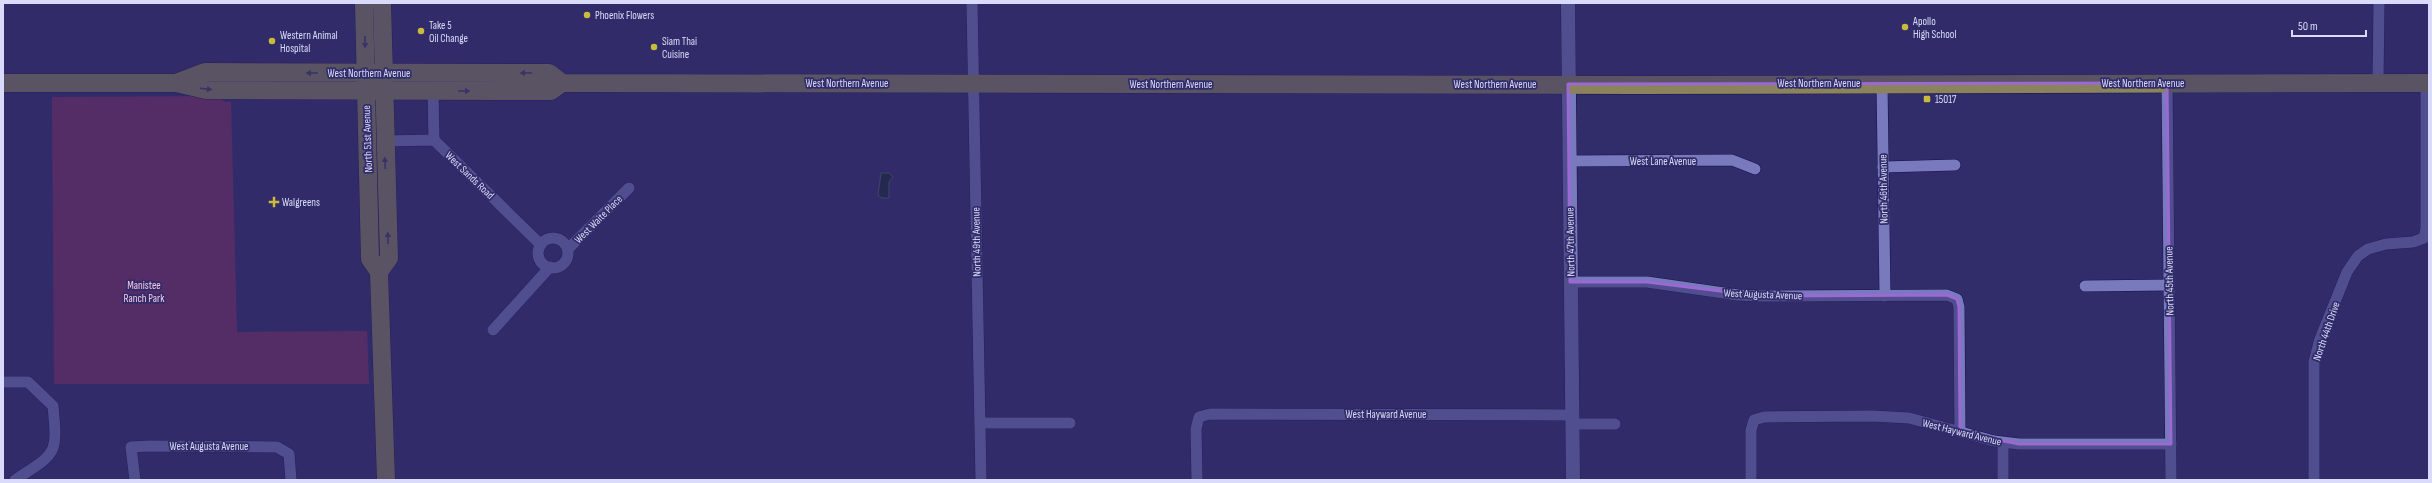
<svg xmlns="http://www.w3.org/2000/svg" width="2432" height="483" font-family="'Sofia Sans Condensed',sans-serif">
	<rect width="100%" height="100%" fill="#312c6a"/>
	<!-- green -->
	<path fill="#7f3064" d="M216 96 225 102H231L237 332 367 331 369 384H54L52 97Z"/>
	<!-- water -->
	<path fill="#162930" stroke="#515e6d" d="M881 173H889L893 177 889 182V198H882L878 195Z"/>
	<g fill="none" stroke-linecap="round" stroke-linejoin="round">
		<!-- minor casing -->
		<g stroke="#1b104d" stroke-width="12">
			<g id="minor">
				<path d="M972 3 981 480"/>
				<path d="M1882 83 1885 296"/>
				<path d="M2167 83 2171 480"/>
				<path d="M2378 83 2379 3"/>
				<path d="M433 91 434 140"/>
				<path d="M385 141 434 140 541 245"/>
				<path d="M1569 161 1732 160 1755 169"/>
				<path d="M1883 167 1955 165"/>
				<circle cx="553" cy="253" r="15"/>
				<path d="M568 249 629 188"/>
				<path d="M1570 282H1647L1738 295 1761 296 1947 295 1957 299 1959 307 1960 432"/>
				<path d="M2085 286 2169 285"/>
				<path d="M493 330 550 267"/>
				<path d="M3 382H28L53 406C58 456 56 453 15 480"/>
				<path d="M980 423H1070"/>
				<path d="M1573 424H1615"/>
				<path d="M2003 443V480"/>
				<path d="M135 480 131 447 149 446 277 447 289 454 291 480"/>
				<path d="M1197 480 1196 429 1199 417 1210 414 1572 415"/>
				<path d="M1751 480V430L1754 420 1764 417 1872 416 1909 418 1994 441 2019 444H2171"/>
				<path d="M2314 480V362L2320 339 2347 272 2358 256 2368 249 2386 244 2413 242 2424 238 2426 229V83"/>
			</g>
		</g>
		<!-- tertiary casing -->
		<g stroke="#1b104d" stroke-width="15">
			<path id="tertiary" d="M1568 3 1573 480"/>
		</g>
		<!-- primary casing -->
		<g stroke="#1b104d" stroke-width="19">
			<g id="primary">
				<path d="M364 3 370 259 379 272 386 480"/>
				<path d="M3 83H176L206 90 551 91 562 83"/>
				<path d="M176 83 205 72 549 73 562 83 1636 85 2429 83"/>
				<path d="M379 272 389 258 382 3"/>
			</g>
		</g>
		<!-- minor -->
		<use href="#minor" stroke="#7979be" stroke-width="11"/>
		<!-- tertiary -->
		<use href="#tertiary" stroke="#7979be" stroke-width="14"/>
		<!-- primary -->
		<use href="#primary" stroke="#8a835c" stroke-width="18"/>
	</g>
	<!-- one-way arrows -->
	<defs><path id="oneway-solid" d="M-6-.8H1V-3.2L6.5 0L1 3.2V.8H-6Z"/></defs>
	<g fill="#433d67">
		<use href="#oneway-solid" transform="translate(365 42) rotate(89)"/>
		<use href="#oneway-solid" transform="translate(312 73) rotate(180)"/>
		<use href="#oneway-solid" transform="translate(526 73) rotate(180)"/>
		<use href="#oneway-solid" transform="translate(206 89) rotate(7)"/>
		<use href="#oneway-solid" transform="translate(464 91)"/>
		<use href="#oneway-solid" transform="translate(385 163) rotate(-92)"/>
		<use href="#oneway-solid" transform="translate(388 238) rotate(-92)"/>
	</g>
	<!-- marked area -->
	<path d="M0 0H2432V483H0ZM2167 83 2171 444H2019L1960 432 1959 307 1957 299 1947 295 1761 296 1647 282H1570L1568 84Z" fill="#312c6a" fill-opacity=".55" fill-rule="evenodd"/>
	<path fill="none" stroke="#9c69d4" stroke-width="3" stroke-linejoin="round" d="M2167 83 2171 444H2019L1960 432 1959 307 1957 299 1947 295 1761 296 1647 282H1570L1568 84Z"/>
	<!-- markers -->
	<g fill="#c9bb3b" stroke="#312c6a" stroke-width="1.5">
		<circle cx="587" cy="15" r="4"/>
		<circle cx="1905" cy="27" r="4"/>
		<circle cx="421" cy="31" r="4"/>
		<circle cx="272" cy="41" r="4"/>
		<circle cx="654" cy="47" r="4"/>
		<rect x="1923" y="95" width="8" height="8" rx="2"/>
		<path d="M272 196h4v4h4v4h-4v4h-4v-4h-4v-4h4z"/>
	</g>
	<g text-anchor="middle" stroke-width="3.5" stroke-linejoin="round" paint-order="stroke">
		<!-- poi labels -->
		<g font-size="11" fill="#dadbfa" stroke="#312c6a" text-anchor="start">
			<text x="595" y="19">Phoenix Flowers</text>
			<text x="1913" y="25">Apollo<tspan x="1913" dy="13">High School</tspan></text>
			<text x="429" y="29">Take 5<tspan x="429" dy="13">Oil Change</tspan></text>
			<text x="280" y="39">Western Animal<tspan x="280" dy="13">Hospital</tspan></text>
			<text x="662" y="45">Siam Thai<tspan x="662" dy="13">Cuisine</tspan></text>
			<text x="1935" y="103">15017</text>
			<text x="282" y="206">Walgreens</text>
		</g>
		<!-- street labels -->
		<g font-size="11" fill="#dadbfa" stroke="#312c6a">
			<text x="369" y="77">West Northern Avenue</text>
			<text x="847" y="87">West Northern Avenue</text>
			<text x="1819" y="87">West Northern Avenue</text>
			<text x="2143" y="87">West Northern Avenue</text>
			<text x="1171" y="88">West Northern Avenue</text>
			<text x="1495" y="88">West Northern Avenue</text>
			<text transform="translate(367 139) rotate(-92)" y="4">North 51st Avenue</text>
			<text x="1663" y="165">West Lane Avenue</text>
			<text transform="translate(470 175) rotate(44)" y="4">West Sands Road</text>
			<text transform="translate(1883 189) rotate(-91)" y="4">North 46th Avenue</text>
			<text transform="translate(598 219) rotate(-45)" y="4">West Waite Place</text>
			<text transform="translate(976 242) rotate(-91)" y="4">North 49th Avenue</text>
			<text transform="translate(1570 242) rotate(-91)" y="4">North 47th Avenue</text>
			<text transform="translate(2169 281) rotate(-91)" y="4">North 45th Avenue</text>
			<text transform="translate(1763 294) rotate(2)" y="4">West Augusta Avenue</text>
			<text transform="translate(2326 331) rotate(-71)" y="4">North 44th Drive</text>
			<text x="1386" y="418">West Hayward Avenue</text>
			<text transform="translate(1962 432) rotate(14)" y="4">West Hayward Avenue</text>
			<text x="209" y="450">West Augusta Avenue</text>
		</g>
		<!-- park labels -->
		<g font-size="11" fill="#f9c7e4" stroke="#312c6a">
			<text x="144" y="289">Manistee<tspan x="144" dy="13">Ranch Park</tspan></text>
		</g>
	</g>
	<!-- border -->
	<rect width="2432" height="483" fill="none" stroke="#dadbfa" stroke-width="8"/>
	<!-- scale -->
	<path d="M2292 30v6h74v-6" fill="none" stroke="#dadbfa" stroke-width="2"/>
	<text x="2298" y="30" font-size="12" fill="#dadbfa" stroke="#312c6a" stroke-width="3" paint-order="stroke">50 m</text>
</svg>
